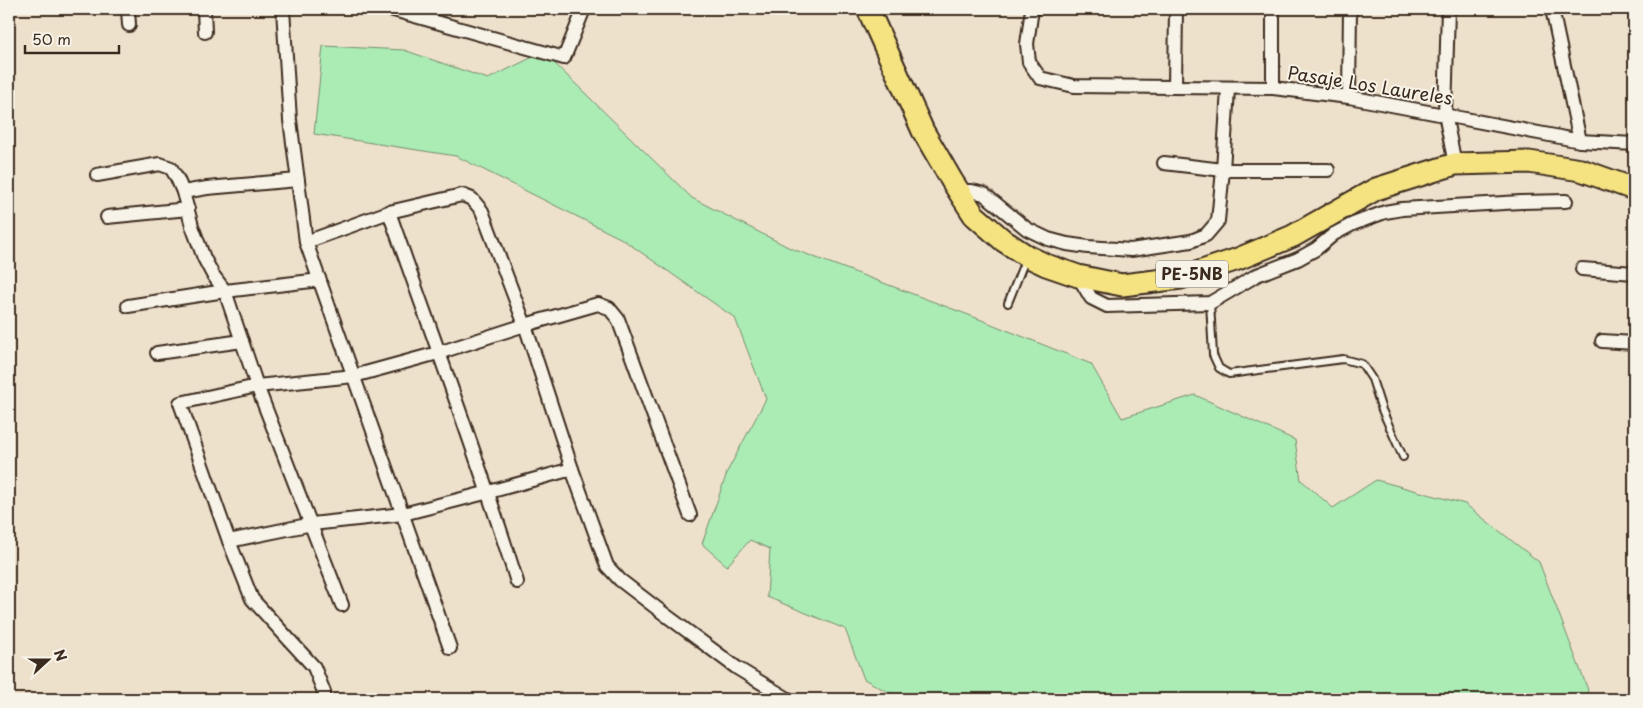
<svg xmlns="http://www.w3.org/2000/svg" width="1643" height="708" font-family="'Playpen Sans',sans-serif">
	<rect width="100%" height="100%" fill="#eee1cc"/>
	<filter id="ink" filterUnits="userSpaceOnUse"><feTurbulence type="fractalNoise" baseFrequency=".02" numOctaves="2"/><feDisplacementMap in="SourceGraphic" scale="10" xChannelSelector="R" yChannelSelector="G"/><feConvolveMatrix kernelMatrix="1 2 1 2 8 2 1 2 1" color-interpolation-filters="sRGB"/></filter>
	<g filter="url(#ink)">
		<!-- green -->
		<path fill="#abecb5" stroke="#738b6a" d="M323 46 404 50 488 79 543 52 692 198 790 248 974 317 1091 364 1122 418 1195 395 1295 440 1301 480 1333 508 1376 480 1465 504 1539 562 1588 690 1585 699H901L864 679 845 629 767 597 770 549 750 540 727 566 702 544 728 470 766 399 735 318 622 239 456 156 314 134Z"/>
		<g fill="none" stroke-linecap="round" stroke-linejoin="round">
			<!-- service casing -->
			<g stroke="#3b2a1e" stroke-width="10">
				<g id="service">
					<path d="M1008 303 1025 260"/>
					<path d="M1210 303 1213 355 1219 368 1229 374 1343 359 1362 364 1372 379 1382 410 1403 457"/>
				</g>
			</g>
			<!-- minor casing -->
			<g stroke="#3b2a1e" stroke-width="16">
				<g id="minor">
					<path d="M128 9 129 25"/>
					<path d="M204 9 205 32"/>
					<path d="M283 9 290 120 306 242 450 648"/>
					<path d="M390 9 564 58 584 9"/>
					<path d="M1032 9 1027 44 1029 62 1040 78 1074 86 1273 88 1349 97 1560 137 1580 141 1634 144"/>
					<path d="M1448 9 1445 114 1455 164"/>
					<path d="M1552 9 1580 141"/>
					<path d="M1175 87 1176 9"/>
					<path d="M1273 88V9"/>
					<path d="M1349 97 1350 9"/>
					<path d="M1164 163 1223 170H1328"/>
					<path d="M97 175 160 164 171 168 177 178 183 192 192 226 204 258 213 275 225 291 257 386 342 605"/>
					<path d="M958 191H972L984 194 1027 229 1048 239 1067 244 1088 247 1131 250 1191 241 1206 235 1218 221 1223 170 1228 89"/>
					<path d="M183 192 207 188 298 180"/>
					<path d="M389 212C432 335 478 457 517 582"/>
					<path d="M107 217 188 209"/>
					<path d="M306 242 389 212 462 195 472 199 482 211 525 325 572 469 607 566 620 580 663 613 737 668 788 699"/>
					<path d="M1582 269 1634 273"/>
					<path d="M1078 276 1091 298 1107 306 1210 303 1257 275 1298 259 1316 249 1334 234 1353 224 1385 212 1402 209 1521 202 1566 201"/>
					<path d="M128 306 225 291 320 280"/>
					<path d="M1602 341 1634 343"/>
					<path d="M157 353 242 341"/>
					<path d="M229 541 312 524 403 514 489 492 572 469"/>
					<path d="M324 699V692L314 667 252 599 229 541 180 403 257 386 354 376 438 353 525 325 598 304 609 308 618 319 690 515"/>
				</g>
			</g>
			<!-- trunk casing -->
			<g stroke="#3b2a1e" stroke-width="25">
				<path id="trunk" d="M868 9 923 131 952 181 974 215 1004 241 1027 256 1046 265 1078 276 1122 285 1181 278 1238 259 1293 236 1376 189 1455 164 1529 162 1581 170 1634 189"/>
			</g>
			<!-- service -->
			<use href="#service" stroke="#f7f3e8" stroke-width="6"/>
			<!-- minor -->
			<use href="#minor" stroke="#f7f3e8" stroke-width="12"/>
			<!-- trunk -->
			<use href="#trunk" stroke="#f5e382" stroke-width="21"/>
		</g>
	</g>
	<g text-anchor="middle" stroke-width="4" stroke-linejoin="round" paint-order="stroke">
		<!-- shield labels -->
		<rect fill="#f7f3e8" stroke="#73665b" stroke-width="1" x="1156" y="260.5" width="72" height="27" rx="4"/>
		<g font-size="16" font-weight="bold" fill="#3b2a1e">
			<text x="1192" y="280">PE-5NB</text>
		</g>
		<!-- street labels -->
		<g font-size="18" fill="#3b2a1e" stroke="#f7f3e8">
			<text transform="translate(1370 86) rotate(9)" y="6">Pasaje Los Laureles</text>
		</g>
	</g>
	<!-- margin -->
	<rect width="1643" height="708" fill="none" stroke="#f7f3e8" stroke-width="30"/>
	<rect x="15" y="15" width="1613" height="678" fill="none" stroke="#3b2a1e" stroke-width="2" filter="url(#ink)"/>
	<!-- north arrow -->
	<g transform="translate(48 660) rotate(69)" stroke="#f7f3e8" stroke-width="4" paint-order="stroke">
	<path d="M0-4L9 19L0 12L-9 19Z" fill="#3b2a1e"/>
	<text y="-8" font-size="14" font-weight="bold" text-anchor="middle" fill="#3b2a1e">N</text>
	</g>
	<!-- scale -->
	<path d="M25 45v8h94v-8" fill="none" stroke="#3b2a1e" stroke-width="2.5"/>
	<text x="32" y="45" font-size="15" fill="#3b2a1e" stroke="#f7f3e8" stroke-width="4" paint-order="stroke">50 m</text>
</svg>
